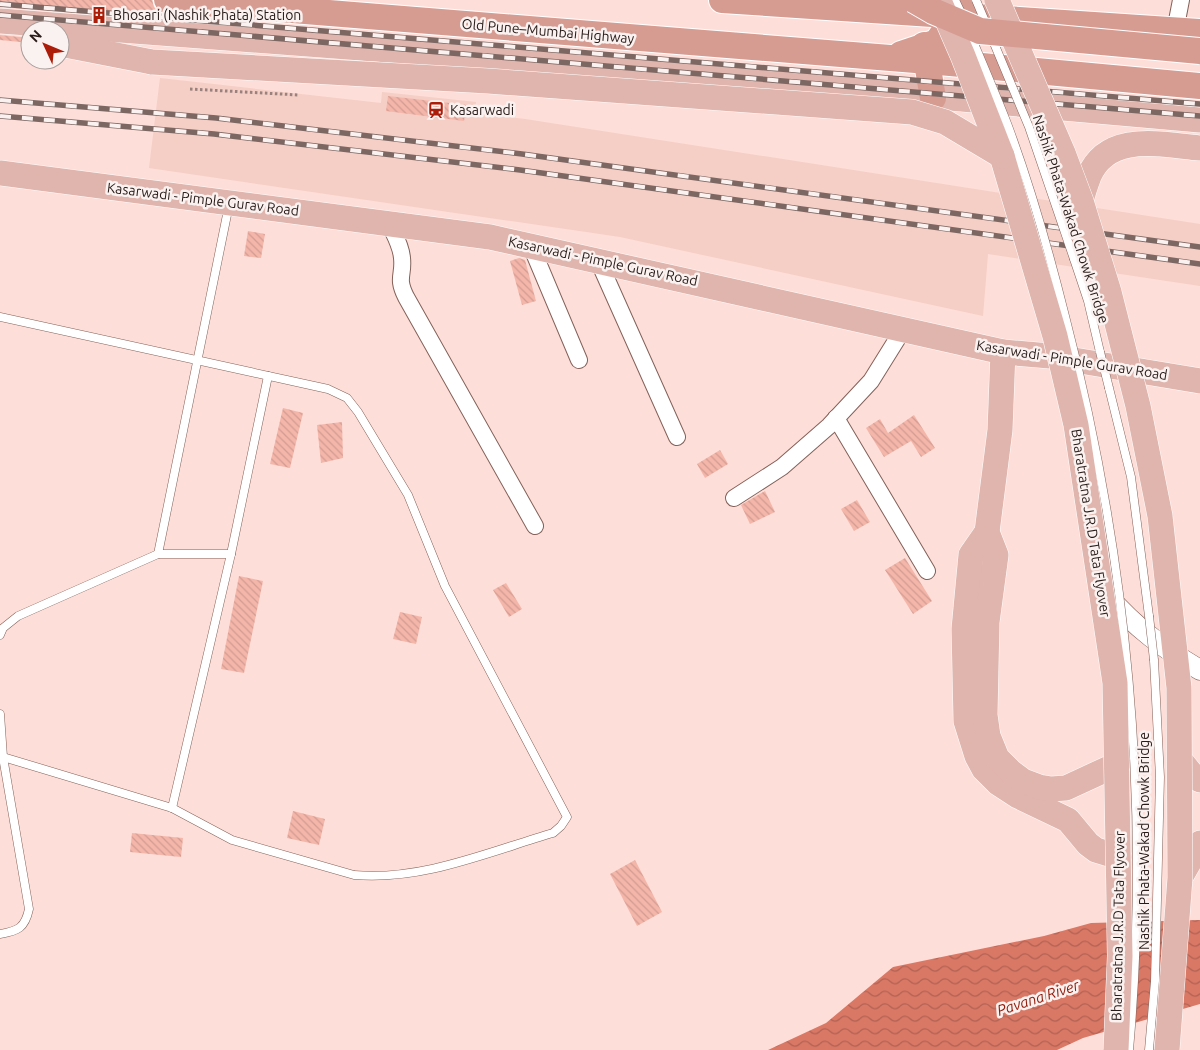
<svg xmlns="http://www.w3.org/2000/svg" width="1200" height="1050" font-family="Ubuntu,sans-serif">
	<defs>
		<pattern id="water-waves" width="16" height="10" patternUnits="userSpaceOnUse" patternTransform="scale(1.25)"><rect width="16" height="10" fill="#da7866"/><path d="M0 5q4-4 8 0t8 0" fill="none" stroke="#b16253"/></pattern>
		<pattern id="building-back-hatch" width="6" height="6" patternUnits="userSpaceOnUse" patternTransform="scale(1.25)"><rect width="6" height="6" fill="#f5b6aa"/><path d="M-1 5l2 2M0 0l6 6M5-1l2 2" fill="none" stroke="#d29c92"/></pattern>
	</defs>
	<rect width="100%" height="100%" fill="#feded8"/>
	<!-- built -->
	<path fill="#f5cec6" d="M160 78 381 103 382 92 476 102 475 113 525 119 1200 224V286L988 254 983 316 620 237 149 168Z"/>
	<!-- water -->
	<path fill="url(#water-waves)" d="M1200 920V1004L1083 1038 1057 1050H768L826 1023 893 967 1044 936 1091 923Z"/>
	<!-- building -->
	<g fill="url(#building-back-hatch)">
		<path d="M0 0H152L154 7 159 13 198 18V21L0 7Z"/>
		<path d="M0 35 30 38V43L0 40Z"/>
		<path d="M388 96 467 105 464 121 386 111Z"/>
		<path d="M248 231 265 234 261 258 244 256Z"/>
		<path d="M519 258 525 260 536 301 522 305 510 261Z"/>
		<path d="M283 408 303 413 290 468 270 464Z"/>
		<path d="M914 415 935 448 921 457 911 441 884 457 866 428 880 419 888 433Z"/>
		<path d="M342 422 343 458 321 463 317 425Z"/>
		<path d="M720 450 728 464 705 478 697 464Z"/>
		<path d="M765 491 775 512 750 524 741 505Z"/>
		<path d="M857 500 870 522 854 531 841 509Z"/>
		<path d="M905 558 932 601 913 614 885 570Z"/>
		<path d="M239 576 263 581 244 673 221 669Z"/>
		<path d="M506 583 522 609 509 617 493 590Z"/>
		<path d="M400 612 422 617 416 644 393 639Z"/>
		<path d="M293 811 325 819 319 845 287 838Z"/>
		<path d="M132 833 183 838 181 857 130 852Z"/>
		<path d="M635 860 662 912 637 926 610 874Z"/>
	</g>
	<g fill="none" stroke-linecap="round" stroke-linejoin="round">
		<!-- service casing -->
		<g stroke="#83615a" stroke-width="9">
			<g id="service">
				<path d="M1074 259 1088 301 1100 352"/>
				<path d="M0 317 328 389 347 398 358 412 408 495 445 586 567 817 561 826 553 833C488 852 422 881 354 875L232 840 172 808 3 757"/>
				<path d="M1109 388 1131 477 1149 616"/>
				<path d="M158 554 229 205"/>
				<path d="M0 635 3 628 18 616 158 554H231"/>
				<path d="M0 714 3 757 29 909C25 928 18 931 0 934"/>
				<path d="M172 808 231 554 268 376"/>
				<path d="M1149 1050 1155 981 1160 777 1154 660"/>
			</g>
		</g>
		<!-- minor casing -->
		<g stroke="#83615a" stroke-width="18">
			<g id="minor">
				<path d="M1175 31 1181 0"/>
				<path d="M389 223C394 234 401 245 402 258 404 276 396 277 406 297L535 526"/>
				<path d="M531 246 579 360"/>
				<path d="M598 260 677 437"/>
				<path d="M836 418 927 571"/>
				<path d="M734 498 782 467 829 426 871 381 904 328"/>
			</g>
		</g>
		<!-- tertiary casing -->
		<g stroke="#83615a" stroke-width="21">
			<path id="tertiary" d="M1107 595C1136 628 1163 648 1200 670"/>
		</g>
		<!-- primary casing -->
		<g stroke="#fff" stroke-width="26">
			<g id="primary">
				<path d="M0 21 481 57 1200 120"/>
				<path d="M60 44 152 62"/>
				<path d="M0 173 490 237 1003 352 1050 356 1200 381"/>
				<path d="M1081 201C1083 193 1086 184 1089 176 1108 131 1162 145 1200 148"/>
				<path d="M1003 352 1000 430 987 532 971 555 964 629 966 721 977 756 984 769 998 783 1018 796 1068 820 1088 844 1096 850 1119 857"/>
				<path d="M987 532 996 555 987 622 985 715 988 736 997 758 1011 772 1023 781 1039 787 1051 789 1066 788 1118 764"/>
				<path d="M1180 760 1193 776 1200 780"/>
				<path d="M1180 878 1200 843"/>
			</g>
		</g>
		<!-- trunk casing -->
		<g stroke="#fff" stroke-width="28">
			<g id="trunk">
				<path d="M167 0 928 61 1200 86"/>
				<path d="M722 0 1200 32"/>
				<path d="M924 45 933 98"/>
				<path d="M901 54 937 42 962 6"/>
			</g>
		</g>
		<!-- path -->
		<path stroke="#99827d" stroke-width="3" stroke-dasharray="2.5 2.5" stroke-linecap="butt" d="M190 89 299 95"/>
		<!-- service -->
		<use href="#service" stroke="#fff" stroke-width="8"/>
		<!-- minor -->
		<use href="#minor" stroke="#fff" stroke-width="16"/>
		<!-- tertiary -->
		<use href="#tertiary" stroke="#fff" stroke-width="20"/>
		<!-- primary -->
		<use href="#primary" stroke="#e0b5ad" stroke-width="25"/>
		<!-- trunk -->
		<use href="#trunk" stroke="#d69c92" stroke-width="26"/>
		<!-- rail casing -->
		<g stroke="#7c6763" stroke-width="5.5">
			<g id="rail">
				<path d="M0 4 1200 104"/>
				<path d="M0 15 1200 116"/>
				<path d="M0 100 216 118 522 154 1200 247"/>
				<path d="M0 116 214 134 520 170 1200 264"/>
			</g>
		</g>
		<!-- rail -->
		<use href="#rail" stroke="#faf2f0" stroke-width="4" stroke-dasharray="11" stroke-linecap="butt"/>
		<!-- service-bridge casing -->
		<g stroke="#83615a" stroke-width="9" stroke-linecap="butt">
			<g id="service-bridge">
				<path d="M955 0 963 17"/>
				<path d="M976 0 987 26"/>
				<path d="M970 34C983 65 996 95 1008 126 1031 188 1049 252 1065 316 1127 554 1151 804 1129 1050"/>
				<path d="M991 36 1029 127 1074 259"/>
				<path d="M1100 352 1109 388"/>
				<path d="M1149 616 1154 660"/>
			</g>
		</g>
		<!-- primary-bridge casing -->
		<g stroke="#fff" stroke-width="26" stroke-linecap="butt">
			<g id="primary-bridge">
				<path d="M997 0 1063 153 1081 201 1109 292 1138 406 1160 516 1179 688 1180 878 1167 1050"/>
				<path d="M940 3 963 56 1002 156 1055 336 1076 425 1115 683 1120 956 1116 1050"/>
				<path d="M152 62 488 81 912 112 945 122 1002 156"/>
			</g>
		</g>
		<!-- trunk-bridge casing -->
		<g stroke="#fff" stroke-width="28" stroke-linecap="butt">
			<path id="trunk-bridge" d="M914 0 933 11 980 31 1200 51"/>
		</g>
		<!-- service-bridge -->
		<use href="#service-bridge" stroke="#fff" stroke-width="8"/>
		<!-- primary-bridge -->
		<use href="#primary-bridge" stroke="#e0b5ad" stroke-width="25"/>
		<!-- trunk-bridge -->
		<use href="#trunk-bridge" stroke="#d69c92" stroke-width="26"/>
	</g>
	<!-- icons -->
	<defs>
		<g id="building-bare" transform="scale(1.35)"><path d="M-4-6H4V6H1V3H-1V6H-4ZM-2.5-4.3h1.7v1.8h-1.7ZM.8-4.3h1.7v1.8H.8ZM-2.5-1h1.7V.8h-1.7ZM.8-1h1.7V.8H.8Z" fill="#ac1d09" stroke="#faf2f0" stroke-width="2.5" paint-order="stroke"/></g>
		<g id="station-bare" transform="scale(1.35)"><path d="M-3-6H3Q5-6 5-4V2Q5 4 3 4L4.5 6H3L1.5 4h-3L-3 6H-4.5L-3 4Q-5 4-5 2V-4Q-5-6-3-6ZM-3.5-4v3h7v-3ZM-3.5 1v1.5H-2V1ZM2 1v1.5H3.5V1Z" fill="#ac1d09" stroke="#faf2f0" stroke-width="2.5" paint-order="stroke"/></g>
	</defs>
	<g fill-rule="evenodd">
		<use href="#building-bare" x="99" y="15"/>
		<use href="#station-bare" x="436" y="110"/>
	</g>
	<g text-anchor="middle" stroke-width="5" stroke-linejoin="round" paint-order="stroke">
		<!-- poi labels -->
		<g font-size="14" fill="#291b18" stroke="#faf2f0" text-anchor="start">
			<text x="113" y="20">Bhosari (Nashik Phata) Station</text>
			<text x="450" y="115">Kasarwadi</text>
		</g>
		<!-- street labels -->
		<g font-size="14" fill="#291b18" stroke="#faf2f0">
			<text transform="translate(548 31) rotate(5)" y="5">Old Pune–Mumbai Highway</text>
			<text transform="translate(203 199) rotate(7)" y="5">Kasarwadi - Pimple Gurav Road</text>
			<text transform="translate(1071 219) rotate(72)" y="5">Nashik Phata-Wakad Chowk Bridge</text>
			<text transform="translate(603 261) rotate(12)" y="5">Kasarwadi - Pimple Gurav Road</text>
			<text transform="translate(1072 360) rotate(9)" y="5">Kasarwadi - Pimple Gurav Road</text>
			<text transform="translate(1091 523) rotate(81)" y="5">Bharatratna J.R.D Tata Flyover</text>
			<text transform="translate(1144 841) rotate(-90)" y="5">Nashik Phata-Wakad Chowk Bridge</text>
			<text transform="translate(1118 926) rotate(-89)" y="5">Bharatratna J.R.D Tata Flyover</text>
		</g>
		<!-- water labels -->
		<g font-size="15" font-style="italic" fill="#911a0a" stroke="#faf2f0">
			<text transform="translate(1038 998) rotate(-18)" y="5">Pavana River</text>
		</g>
	</g>
	<!-- north arrow -->
	<g transform="translate(45 45) rotate(314)"><circle r="24" fill="#faf2f0" stroke="#a69c9a"/>
	<path d="M0-4L9 19L0 12L-9 19Z" fill="#ac1d09"/>
	<text y="-8" font-size="14" font-weight="bold" text-anchor="middle" fill="#291b18">N</text>
	</g>
</svg>
